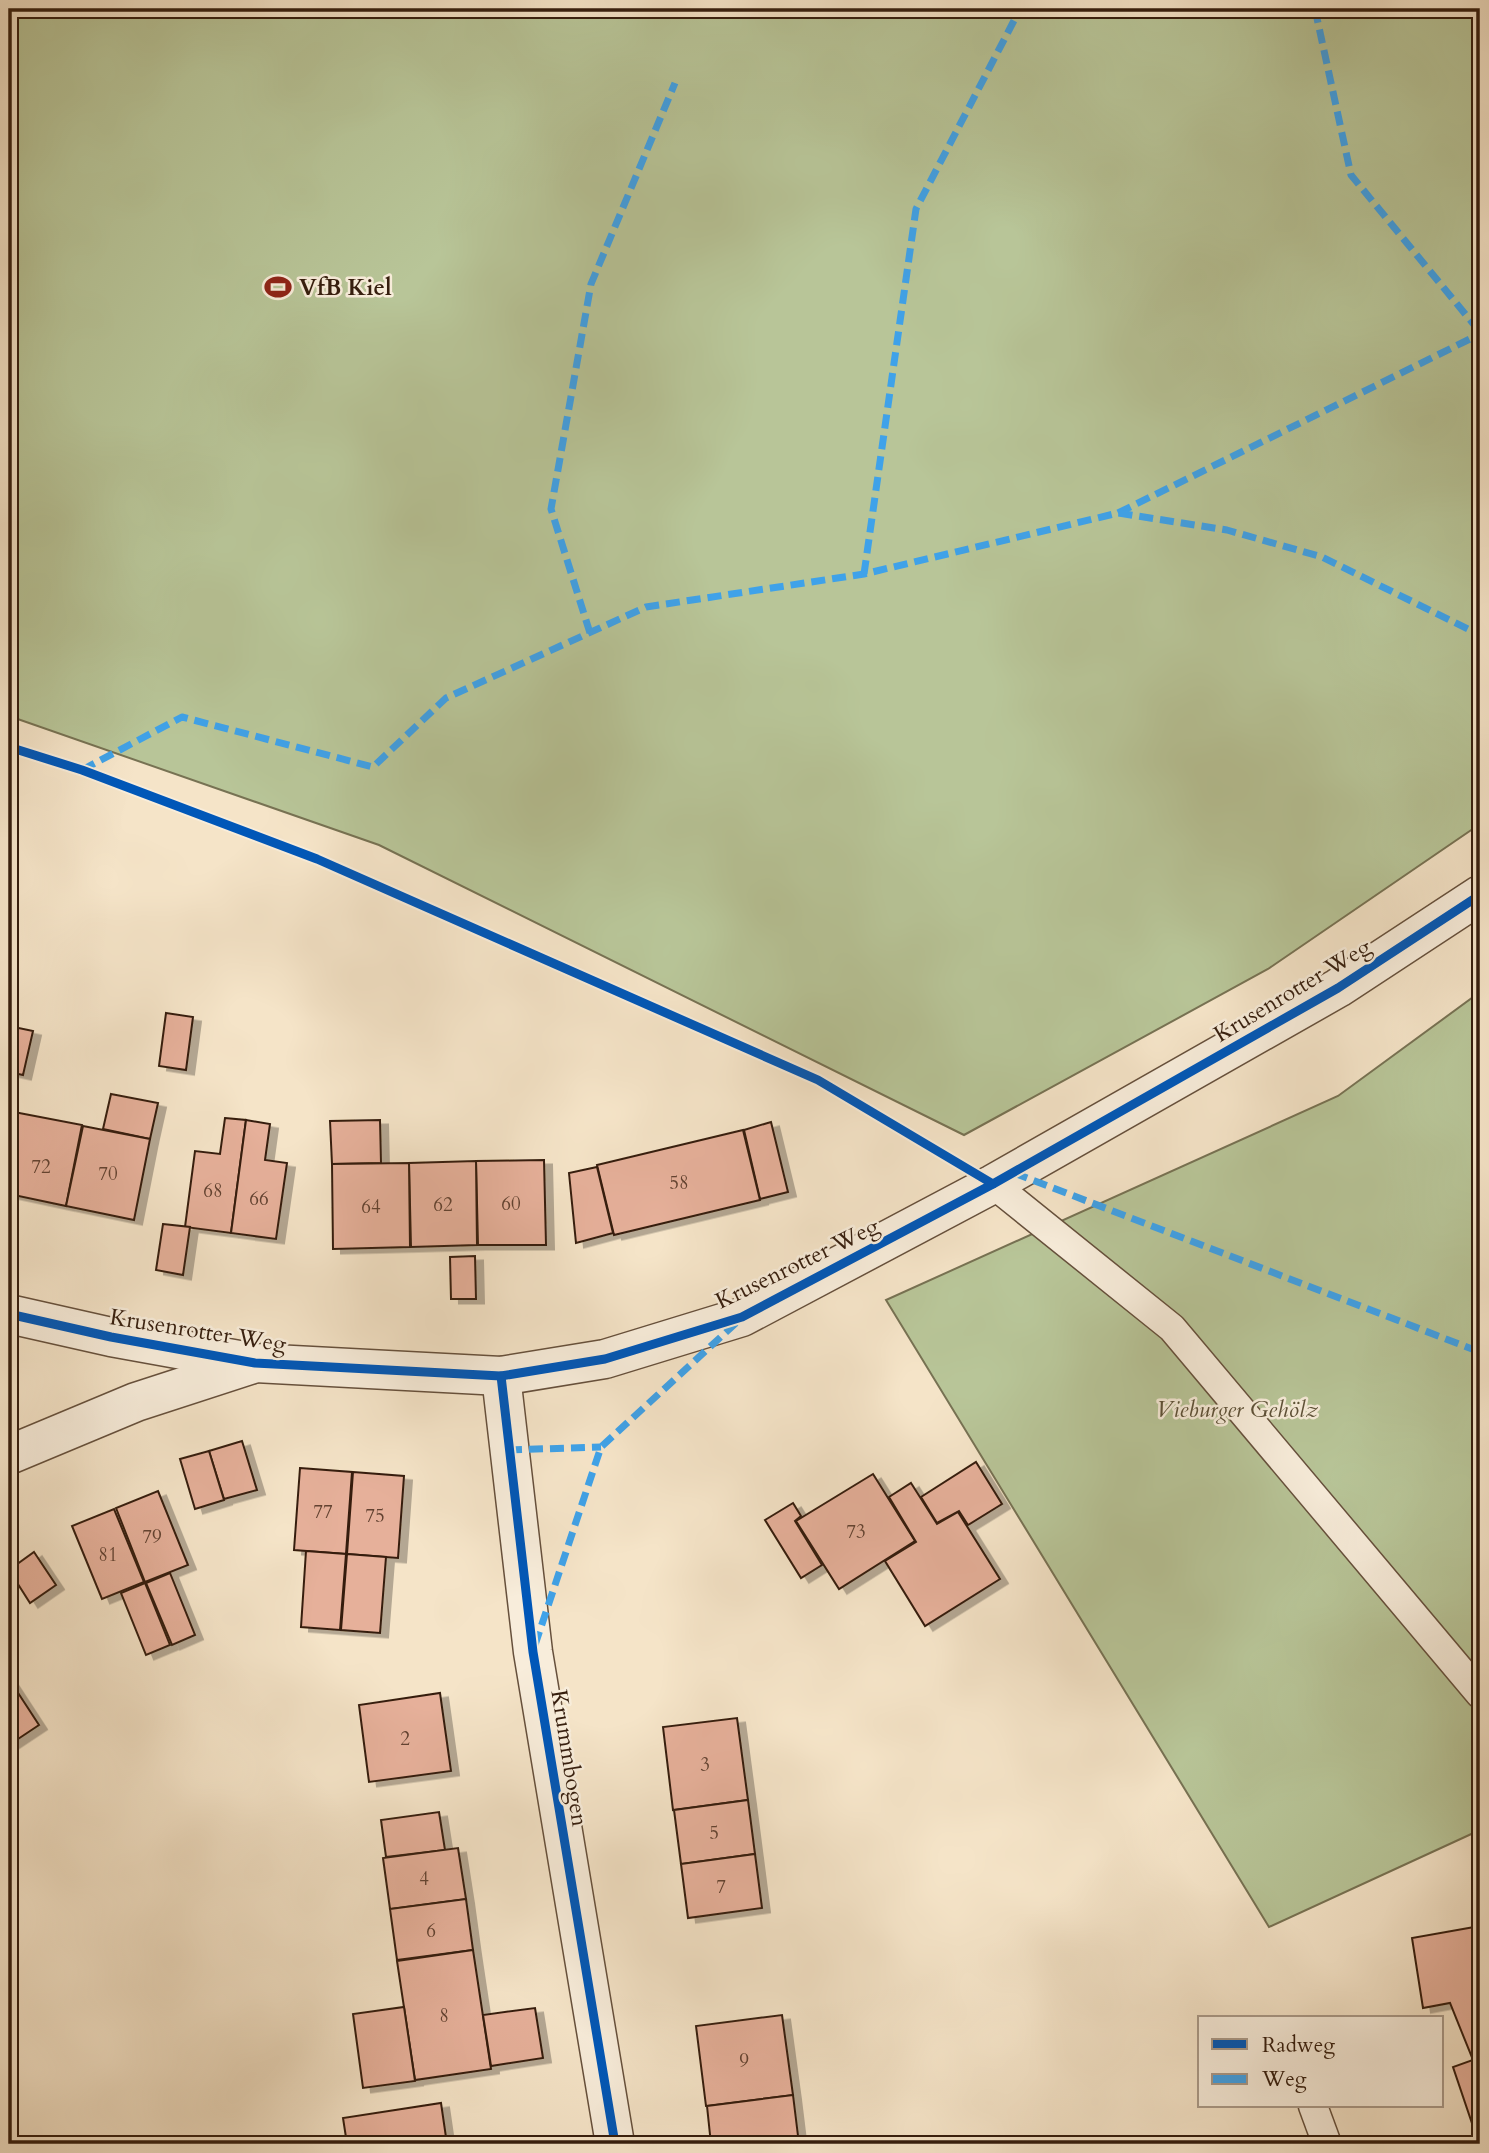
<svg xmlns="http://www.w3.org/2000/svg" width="1489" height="2153" font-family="Cardo,serif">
	<defs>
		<filter id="shadow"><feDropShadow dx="8" dy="4.5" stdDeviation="0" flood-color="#0004"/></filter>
	</defs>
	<rect width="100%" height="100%" fill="#f5e4c8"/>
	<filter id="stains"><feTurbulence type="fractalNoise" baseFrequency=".00286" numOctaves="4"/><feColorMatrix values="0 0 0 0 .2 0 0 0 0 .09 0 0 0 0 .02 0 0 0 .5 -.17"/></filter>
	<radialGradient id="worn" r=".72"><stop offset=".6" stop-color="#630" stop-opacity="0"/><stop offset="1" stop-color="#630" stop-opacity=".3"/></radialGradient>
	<!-- green -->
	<g fill="#b8c598" stroke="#777253" stroke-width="2">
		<path d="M9 9H1480V824L1268 969 964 1135 379 845 9 716Z"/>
		<path d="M1480 992V1830L1269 1927 886 1300 1338 1096Z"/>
	</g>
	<!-- building -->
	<g fill="#e6b09a" stroke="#361e0e" stroke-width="2" filter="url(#shadow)">
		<path d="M166 1013 193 1017 186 1070 159 1066Z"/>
		<path d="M9 1026 33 1031 23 1075 9 1072Z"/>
		<path d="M111 1094 158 1103 150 1139 103 1129Z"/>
		<path d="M14 1112 82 1125 66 1206 9 1194V1139Z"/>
		<path d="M225 1118 246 1120 231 1233 185 1227 195 1151 220 1154Z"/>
		<path d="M246 1120 270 1124 265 1160 287 1163 276 1239 231 1233Z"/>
		<path d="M380 1120 381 1163 332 1164 330 1121Z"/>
		<path d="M771 1122 788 1192 760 1199 744 1130Z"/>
		<path d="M83 1126 150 1139 134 1220 66 1206Z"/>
		<path d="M743 1130 760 1200 614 1235 597 1165Z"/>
		<path d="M544 1160 546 1245H478L476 1161Z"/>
		<path d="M476 1161 477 1245 411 1247 409 1163Z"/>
		<path d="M409 1163 410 1247 333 1249 332 1164Z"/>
		<path d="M597 1167 613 1233 576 1243 569 1173Z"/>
		<path d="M163 1224 190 1227 183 1275 156 1270Z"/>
		<path d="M475 1256 476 1299H451L450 1257Z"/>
		<path d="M242 1441 257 1490 224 1499 209 1451Z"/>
		<path d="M209 1451 224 1500 195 1509 180 1459Z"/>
		<path d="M976 1462 1002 1504 968 1525 959 1511 937 1523 921 1497Z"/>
		<path d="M300 1468 352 1472 346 1554 294 1550Z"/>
		<path d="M353 1472 404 1476 398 1558 347 1554Z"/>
		<path d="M873 1474 915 1541 839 1589 796 1521Z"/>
		<path d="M911 1483 937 1524 958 1512 1000 1579 925 1626 885 1561 916 1542 889 1497Z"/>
		<path d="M158 1491 188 1565 145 1582 116 1508Z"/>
		<path d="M793 1503 801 1516 795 1521 822 1565 801 1578 765 1520Z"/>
		<path d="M114 1509 144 1582 102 1599 72 1526Z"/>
		<path d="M306 1551 346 1554 340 1630 301 1627Z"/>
		<path d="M34 1552 56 1585 30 1603 9 1570Z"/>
		<path d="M347 1554 386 1557 380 1633 341 1630Z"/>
		<path d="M170 1573 195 1635 172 1645 146 1583Z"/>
		<path d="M145 1583 170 1645 146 1655 121 1593Z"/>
		<path d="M9 1679 39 1725 9 1745Z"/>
		<path d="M440 1693 451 1771 369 1782 359 1705Z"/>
		<path d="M737 1718 748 1800 673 1810 663 1727Z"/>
		<path d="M748 1800 755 1854 681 1864 674 1810Z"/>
		<path d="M439 1812 445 1850 386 1857 381 1820Z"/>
		<path d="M458 1848 466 1899 390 1909 383 1858Z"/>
		<path d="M755 1854 762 1908 688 1918 681 1864Z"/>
		<path d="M466 1899 473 1950 397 1960 390 1909Z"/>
		<path d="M1480 1926V2144H1479L1453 2067 1473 2060 1450 2003 1423 2008 1412 1938Z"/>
		<path d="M473 1950 491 2069 415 2080 397 1961Z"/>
		<path d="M404 2007 415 2081 363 2088 353 2014Z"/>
		<path d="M535 2008 543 2058 491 2066 483 2015Z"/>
		<path d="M782 2015 793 2095 706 2106 696 2026Z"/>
		<path d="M793 2095 799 2144H711L707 2106Z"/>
		<path d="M441 2103 447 2144H347L343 2118Z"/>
	</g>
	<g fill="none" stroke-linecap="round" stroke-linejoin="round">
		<!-- lane casing -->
		<g stroke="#66503c" stroke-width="31">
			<g id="lane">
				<path d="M1009 1176 993 1184 1172 1328 1480 1694"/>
				<path d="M1313 2106 1327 2144"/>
			</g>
		</g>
		<!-- street casing -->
		<g stroke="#66503c" stroke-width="41">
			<g id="street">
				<path d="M9 1314 111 1337 255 1363 501 1376 605 1359 742 1317 993 1184 1338 988 1480 895"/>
				<path d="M501 1376 533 1652 615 2144"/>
				<path d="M9 1455 136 1402 250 1365"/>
			</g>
		</g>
		<!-- lane -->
		<use href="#lane" stroke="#f8eddb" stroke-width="28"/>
		<!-- street -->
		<use href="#street" stroke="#f8eddb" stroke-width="38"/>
		<!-- quiet -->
		<g stroke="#3fa2e9" stroke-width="7" stroke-dasharray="14 7" stroke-linecap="butt">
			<path d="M1315 9 1351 175 1480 332"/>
			<path d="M1118 513 1480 334"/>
			<path d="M864 574 916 209 1020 9"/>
			<path d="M590 633 551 509 591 284 675 83"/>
			<path d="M82 770 182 717 373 767 446 698 646 607 864 574 1118 513 1227 530 1322 557 1480 635"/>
			<path d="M1014 1173 1480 1352"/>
			<path d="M508 1450 601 1447"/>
			<path d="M535 1645 601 1447 736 1323"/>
		</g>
		<!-- cycleway casing -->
		<g stroke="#f8eddb" stroke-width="13">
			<g id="cycleway">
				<path d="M9 747 82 770 317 859 818 1080 993 1184"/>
				<path d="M9 1314 111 1337 255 1363 501 1376 605 1359 742 1317 993 1184 1338 988 1480 895"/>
				<path d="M501 1376 533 1652 615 2144"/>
			</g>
		</g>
		<!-- cycleway -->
		<use href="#cycleway" stroke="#0057b8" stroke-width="9"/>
	</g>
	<!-- icons -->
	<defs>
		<g id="stadium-bare" transform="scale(2.1)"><path d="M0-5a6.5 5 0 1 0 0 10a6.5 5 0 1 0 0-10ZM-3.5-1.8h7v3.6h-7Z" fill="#8f2418" stroke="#f8eddb" stroke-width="2.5" paint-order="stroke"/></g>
	</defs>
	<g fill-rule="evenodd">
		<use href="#stadium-bare" x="278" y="287"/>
	</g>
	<g text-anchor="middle" stroke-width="5" stroke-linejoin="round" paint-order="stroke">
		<!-- number labels -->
		<g font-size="19" fill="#624231">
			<text x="41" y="1173">72</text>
			<text x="108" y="1180">70</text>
			<text x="679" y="1189">58</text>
			<text x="213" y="1197">68</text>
			<text x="259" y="1205">66</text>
			<text x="511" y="1210">60</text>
			<text x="443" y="1211">62</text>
			<text x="371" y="1213">64</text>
			<text x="323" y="1518">77</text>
			<text x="375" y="1522">75</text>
			<text x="856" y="1538">73</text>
			<text x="152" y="1543">79</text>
			<text x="108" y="1561">81</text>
			<text x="405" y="1745">2</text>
			<text x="705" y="1771">3</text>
			<text x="714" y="1839">5</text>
			<text x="424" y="1885">4</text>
			<text x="721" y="1893">7</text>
			<text x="431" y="1937">6</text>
			<text x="444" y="2022">8</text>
			<text x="744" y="2067">9</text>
		</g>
		<!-- poi labels -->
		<g font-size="23" font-weight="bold" fill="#361e0e" stroke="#f8eddb" text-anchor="start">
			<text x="299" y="295">VfB Kiel</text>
		</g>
		<!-- street labels -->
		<g font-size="23" fill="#361e0e" stroke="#f8eddb">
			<text transform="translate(1292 990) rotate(-31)" y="8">Krusenrotter Weg</text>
			<text transform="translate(797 1263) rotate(-26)" y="8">Krusenrotter Weg</text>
			<text transform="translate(198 1330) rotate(9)" y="8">Krusenrotter Weg</text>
			<text transform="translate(570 1758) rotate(81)" y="8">Krummbogen</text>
		</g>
		<!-- park labels -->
		<g font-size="23" font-style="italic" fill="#5d5037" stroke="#f8eddb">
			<text x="1237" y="1417">Vieburger Gehölz</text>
		</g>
	</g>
	<!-- margin -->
	<rect width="1489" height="2153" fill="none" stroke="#f5e4c8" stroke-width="35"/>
	<rect x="10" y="10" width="1468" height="2132" fill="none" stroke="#361e0e" stroke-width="3.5"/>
	<rect x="18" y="18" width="1454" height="2118" fill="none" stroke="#361e0e" stroke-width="2"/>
	<!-- legend -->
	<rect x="1198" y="2016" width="245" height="91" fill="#f8eddb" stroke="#aa9a89" stroke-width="2"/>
	<rect x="1212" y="2039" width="35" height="10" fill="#0057b8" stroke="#aa9a89" stroke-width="2"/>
	<text x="1262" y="2052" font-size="21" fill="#361e0e">Radweg</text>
	<rect x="1212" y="2074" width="35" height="10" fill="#3fa2e9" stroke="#aa9a89" stroke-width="2"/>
	<text x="1262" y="2086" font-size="21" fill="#361e0e">Weg</text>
	<rect width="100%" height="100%" filter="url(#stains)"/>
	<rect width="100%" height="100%" fill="url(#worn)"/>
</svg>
